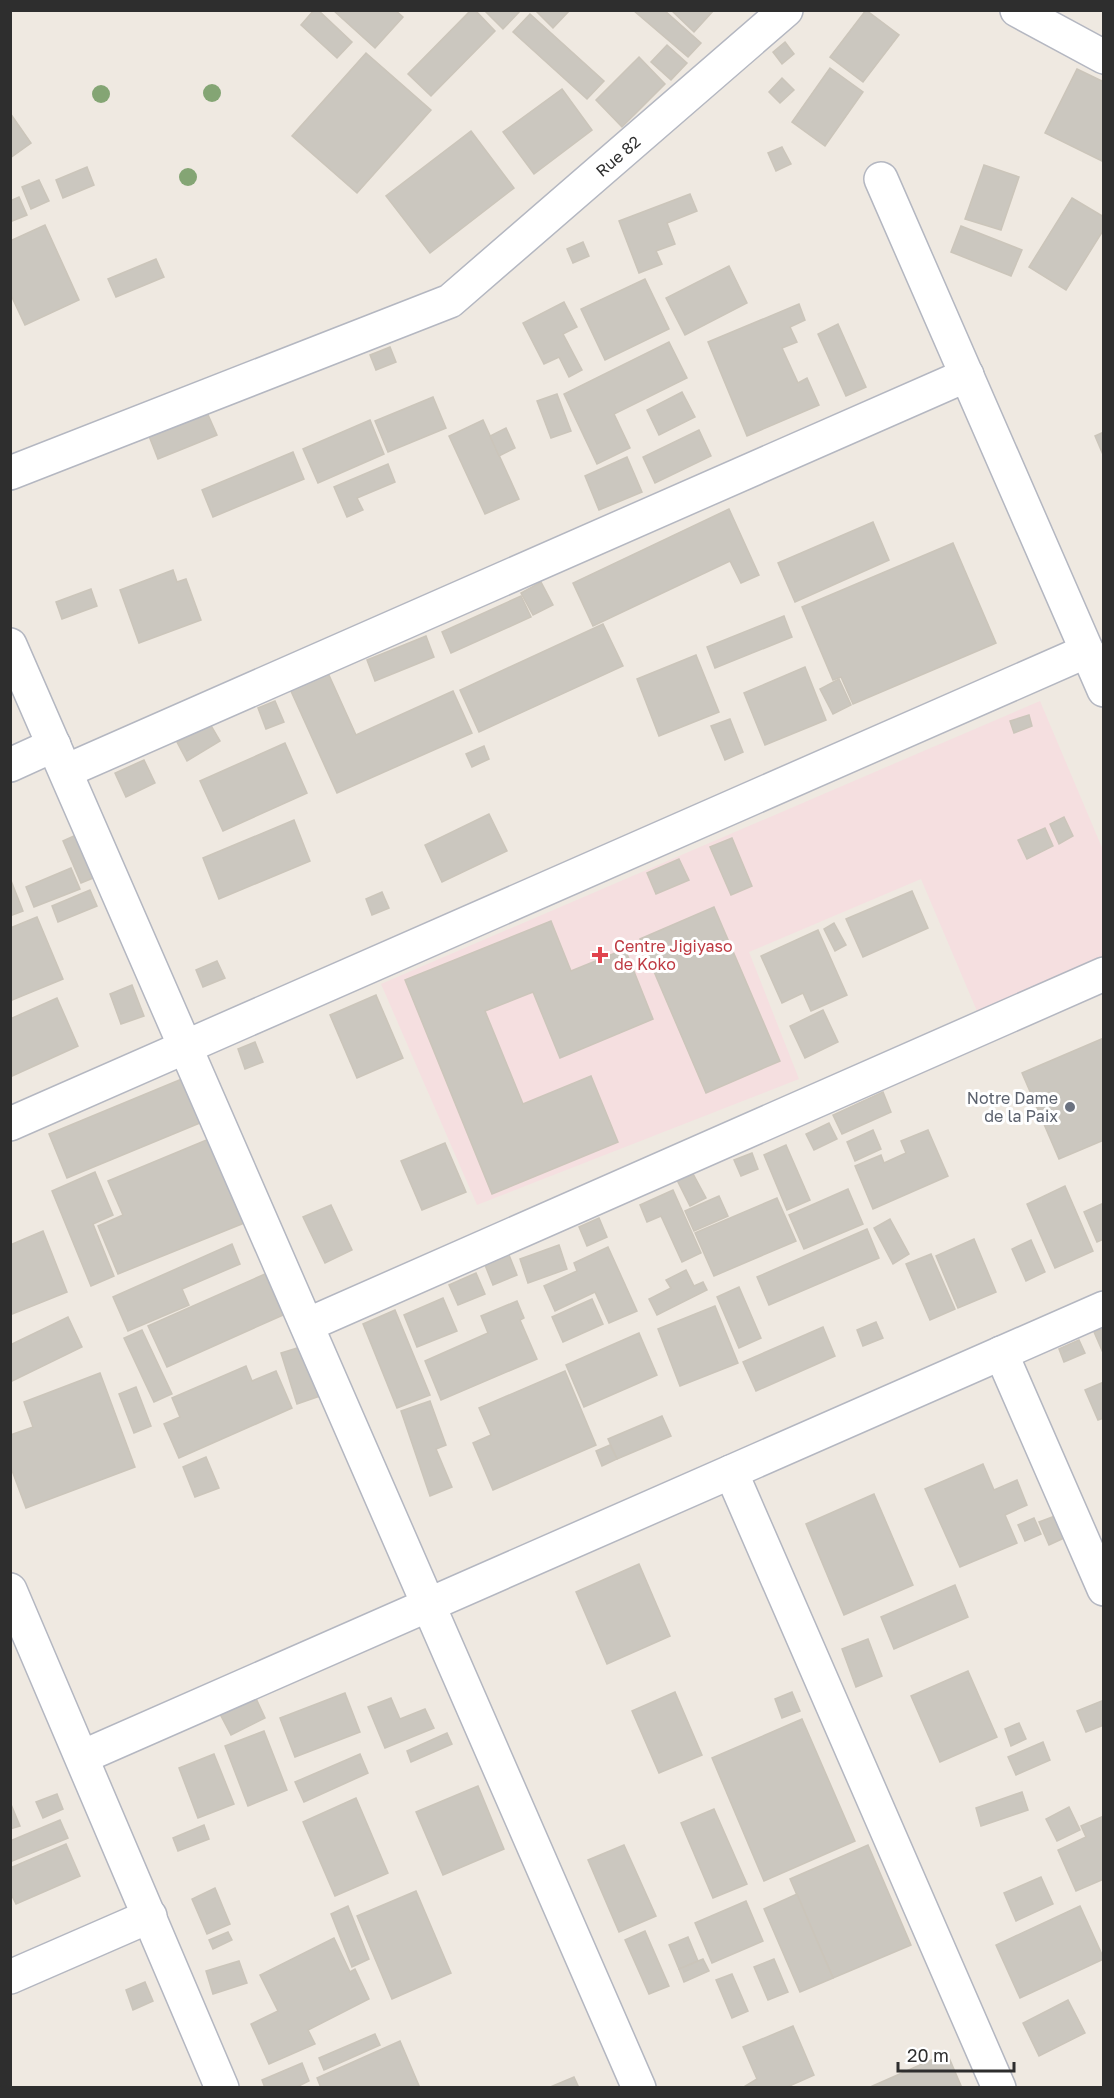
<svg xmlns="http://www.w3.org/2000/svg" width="1114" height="2098" font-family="'Golos Text',sans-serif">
	<rect width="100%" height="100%" fill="#efe9e1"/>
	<!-- medical -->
	<path fill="#f5dfe0" d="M1040 701 1103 850V957L977 1011 921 879 749 952 799 1079 477 1205 381 984Z"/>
	<!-- building -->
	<g fill="#cbc7bf" stroke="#cbc5ba" stroke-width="1.5">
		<path d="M314 10H318L352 42 337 58 301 25Z"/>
		<path d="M333 10H395L403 17 375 48Z"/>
		<path d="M471 10H475L495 31 431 96 408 74Z"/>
		<path d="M484 10H521L503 29Z"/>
		<path d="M535 10H570L553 28Z"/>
		<path d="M633 10H664L701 43 688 57Z"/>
		<path d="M671 10H714L694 32Z"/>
		<path d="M866 10 899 35 863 82 830 57Z"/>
		<path d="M530 14 604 81 587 99 513 32Z"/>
		<path d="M785 42 794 54 782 64 773 52Z"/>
		<path d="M667 45 687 63 671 80 651 62Z"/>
		<path d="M366 53 431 110 357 193 292 136Z"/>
		<path d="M639 57 665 84 622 127 596 100Z"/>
		<path d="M830 68 863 92 825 146 792 122Z"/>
		<path d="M1077 69 1104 82V162L1045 133Z"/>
		<path d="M782 78 794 90 780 103 769 92Z"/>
		<path d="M562 89 592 130 534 174 503 132Z"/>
		<path d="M10 113 31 143 10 158Z"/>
		<path d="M471 131 514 188 430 253 386 196Z"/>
		<path d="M782 147 791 164 776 171 768 153Z"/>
		<path d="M984 165 1019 177 1001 230 965 219Z"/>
		<path d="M87 167 94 185 63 198 56 180Z"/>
		<path d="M39 180 49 201 31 209 22 187Z"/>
		<path d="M690 194 697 211 667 223 675 244 656 251 662 264 639 273 619 221Z"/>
		<path d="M19 197 27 215 10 222V201Z"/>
		<path d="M1072 198 1104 217V229L1066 290 1029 267Z"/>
		<path d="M45 225 79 300 25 325 10 293V241Z"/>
		<path d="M961 226 1022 250 1011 276 951 252Z"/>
		<path d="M583 242 589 256 573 263 567 249Z"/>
		<path d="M156 259 164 277 116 297 108 279Z"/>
		<path d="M729 266 747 303 685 335 666 298Z"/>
		<path d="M645 279 669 329 605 360 581 309Z"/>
		<path d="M564 302 577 327 563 334 582 370 569 377 559 357 544 364 523 323Z"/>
		<path d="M799 304 805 320 790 327 797 342 782 348 798 383 807 378 819 405 747 436 708 342Z"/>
		<path d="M838 324 866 387 846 396 818 334Z"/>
		<path d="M669 342 687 378 614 414 630 448 597 464 564 394Z"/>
		<path d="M390 347 396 362 376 370 370 355Z"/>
		<path d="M682 392 695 417 659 435 647 410Z"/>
		<path d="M557 394 571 431 551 438 537 401Z"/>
		<path d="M433 397 446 428 388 452 375 421Z"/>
		<path d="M205 408 217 435 158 459 147 431Z"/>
		<path d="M370 420 384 454 318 483 303 449Z"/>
		<path d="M483 420 519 499 485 514 449 436Z"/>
		<path d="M506 428 515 448 499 456 490 436Z"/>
		<path d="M699 430 711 456 655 483 643 457Z"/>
		<path d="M1104 432V457L1095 436Z"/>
		<path d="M293 452 304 479 213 517 202 490Z"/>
		<path d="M627 457 642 492 599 510 585 476Z"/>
		<path d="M388 464 395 482 357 498 363 510 347 517 334 487Z"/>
		<path d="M729 509 759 575 741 583 730 561 593 626 573 583Z"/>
		<path d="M873 522 889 560 795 602 778 563Z"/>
		<path d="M953 543 996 643 853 704 841 677 833 680 802 607Z"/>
		<path d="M173 570 177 582 186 579 201 620 139 643 120 590Z"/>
		<path d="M541 582 553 605 533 615 521 593Z"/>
		<path d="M91 589 97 606 62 619 56 602Z"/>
		<path d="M521 596 531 617 451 653 442 632Z"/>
		<path d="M784 616 792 637 715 668 707 647Z"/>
		<path d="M603 624 623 666 479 732 460 690Z"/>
		<path d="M426 636 434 657 375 681 367 660Z"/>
		<path d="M696 655 719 712 659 736 637 679Z"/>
		<path d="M805 667 826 720 765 745 744 693Z"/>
		<path d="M328 673 356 735 453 691 472 733 337 793 290 689Z"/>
		<path d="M839 679 851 705 833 714 820 689Z"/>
		<path d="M275 701 284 722 266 729 258 708Z"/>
		<path d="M1029 715 1032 726 1014 733 1010 721Z"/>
		<path d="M730 719 743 752 725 760 711 726Z"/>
		<path d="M210 724 220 741 187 761 177 742Z"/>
		<path d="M285 743 307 793 223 831 200 781Z"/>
		<path d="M484 746 489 759 472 767 466 754Z"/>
		<path d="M144 760 155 783 126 797 115 773Z"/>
		<path d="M489 814 507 851 442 882 425 845Z"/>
		<path d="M1064 817 1073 836 1059 844 1050 824Z"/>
		<path d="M294 820 310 861 219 899 203 858Z"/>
		<path d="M1045 828 1053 846 1027 859 1018 840Z"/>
		<path d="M85 831 103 874 81 883 63 841Z"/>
		<path d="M732 838 752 886 731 895 710 847Z"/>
		<path d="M679 859 689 880 656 894 647 873Z"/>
		<path d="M71 868 80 889 34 907 26 887Z"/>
		<path d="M10 878 23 911 10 916Z"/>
		<path d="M90 890 97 906 58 922 52 906Z"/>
		<path d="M912 891 928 928 863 957 846 919Z"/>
		<path d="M382 892 389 908 372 915 366 899Z"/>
		<path d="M714 907 780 1061 706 1093 640 939Z"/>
		<path d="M37 917 63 979 10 1001V928Z"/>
		<path d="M551 921 571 971 625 949 653 1019 560 1058 533 992 485 1011 523 1104 591 1076 618 1142 492 1194 405 980Z"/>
		<path d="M834 923 846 945 835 951 824 929Z"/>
		<path d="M818 930 847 995 811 1011 803 993 782 1003 761 956Z"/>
		<path d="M217 961 225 978 203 987 196 970Z"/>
		<path d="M132 985 144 1016 121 1024 110 994Z"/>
		<path d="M376 995 403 1058 357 1078 330 1015Z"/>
		<path d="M57 998 78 1046 12 1076 10 1019Z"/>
		<path d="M823 1010 838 1042 805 1058 790 1026Z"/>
		<path d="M1104 1038V1140L1059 1159 1022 1073Z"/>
		<path d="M255 1042 263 1062 245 1069 238 1049Z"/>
		<path d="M189 1076 207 1120 67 1178 49 1134Z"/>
		<path d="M883 1092 891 1112 842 1134 833 1115Z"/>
		<path d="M829 1123 837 1139 814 1150 806 1134Z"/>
		<path d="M873 1130 881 1149 855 1161 847 1142Z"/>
		<path d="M928 1130 948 1176 873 1209 855 1166 881 1155 884 1163 906 1153 901 1141Z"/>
		<path d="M209 1139 254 1219 118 1274 98 1226 123 1215 108 1181Z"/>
		<path d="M445 1143 466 1192 422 1210 401 1161Z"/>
		<path d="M786 1145 810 1200 787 1210 764 1155Z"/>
		<path d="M752 1153 758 1169 741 1176 734 1160Z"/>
		<path d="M691 1170 706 1198 690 1206 676 1178Z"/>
		<path d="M95 1172 113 1215 93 1224 114 1276 91 1286 52 1191Z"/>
		<path d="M1065 1186 1093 1251 1055 1268 1027 1204Z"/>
		<path d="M848 1189 863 1224 804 1249 789 1215Z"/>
		<path d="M673 1190 701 1253 682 1262 661 1216 647 1222 640 1205Z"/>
		<path d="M719 1196 728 1216 694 1231 685 1211Z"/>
		<path d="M777 1198 796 1241 714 1276 695 1233Z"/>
		<path d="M1104 1203V1239L1097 1242 1084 1212Z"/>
		<path d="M331 1205 352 1250 325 1263 303 1217Z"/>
		<path d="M599 1218 607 1237 587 1246 579 1227Z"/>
		<path d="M890 1219 909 1254 893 1264 874 1228Z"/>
		<path d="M867 1229 879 1258 769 1305 757 1277Z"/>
		<path d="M43 1231 67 1292 10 1315V1245Z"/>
		<path d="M974 1239 996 1292 958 1308 936 1256Z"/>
		<path d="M1031 1240 1045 1272 1026 1281 1012 1249Z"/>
		<path d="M232 1244 240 1264 182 1289 189 1305 128 1331 113 1297Z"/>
		<path d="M559 1245 567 1269 528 1283 520 1259Z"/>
		<path d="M608 1247 637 1311 609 1323 595 1292 555 1311 544 1286 577 1271 574 1263Z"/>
		<path d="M931 1254 955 1309 930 1320 906 1264Z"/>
		<path d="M509 1255 517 1275 493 1285 485 1265Z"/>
		<path d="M686 1270 694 1286 703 1282 707 1290 657 1315 649 1299 671 1288 666 1280Z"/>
		<path d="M476 1273 485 1294 458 1305 449 1285Z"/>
		<path d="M265 1274 283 1315 167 1367 148 1326Z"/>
		<path d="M739 1287 761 1338 739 1348 717 1297Z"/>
		<path d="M443 1298 457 1331 417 1347 404 1315Z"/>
		<path d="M592 1299 603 1324 563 1342 552 1317Z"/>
		<path d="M517 1301 524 1318 520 1320 537 1359 441 1400 425 1361 488 1333 481 1316Z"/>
		<path d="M715 1306 738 1363 680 1386 658 1329Z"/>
		<path d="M395 1310 430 1395 397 1408 363 1324Z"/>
		<path d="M68 1317 82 1347 10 1382V1345Z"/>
		<path d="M876 1322 883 1338 863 1346 857 1330Z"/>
		<path d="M823 1327 835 1356 756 1391 743 1362Z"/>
		<path d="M1104 1328V1355L1094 1332Z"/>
		<path d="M142 1330 172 1394 154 1402 124 1338Z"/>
		<path d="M639 1333 657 1375 584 1407 566 1365Z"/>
		<path d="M1079 1340 1085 1353 1064 1362 1059 1349Z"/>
		<path d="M307 1345 323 1395 297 1404 281 1353Z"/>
		<path d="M246 1366 252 1381 276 1371 292 1408 179 1458 164 1424 180 1417 172 1398Z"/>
		<path d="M565 1371 596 1445 493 1490 473 1443 491 1435 479 1408Z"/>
		<path d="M100 1373 135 1467 26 1508 10 1465V1435L33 1427 24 1402Z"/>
		<path d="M1104 1382V1418L1098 1420 1085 1390Z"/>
		<path d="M136 1387 151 1426 134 1433 119 1394Z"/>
		<path d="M430 1401 446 1445 436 1449 452 1487 430 1496 401 1411Z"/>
		<path d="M662 1416 671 1436 617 1459 608 1439Z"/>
		<path d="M610 1445 617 1459 602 1466 596 1451Z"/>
		<path d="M206 1457 219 1488 195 1497 183 1467Z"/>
		<path d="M983 1464 994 1490 1017 1480 1027 1505 1005 1515 1017 1543 960 1567 925 1489Z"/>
		<path d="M874 1494 913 1585 844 1615 806 1524Z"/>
		<path d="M1055 1516 1064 1538 1049 1545 1039 1522Z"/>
		<path d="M1034 1518 1041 1534 1025 1541 1018 1525Z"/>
		<path d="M639 1564 670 1636 607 1664 576 1592Z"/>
		<path d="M955 1585 968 1617 894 1649 881 1617Z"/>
		<path d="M868 1639 882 1676 856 1687 842 1649Z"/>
		<path d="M968 1671 997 1737 940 1762 911 1696Z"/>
		<path d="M675 1692 702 1755 659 1773 632 1711Z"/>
		<path d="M792 1692 800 1711 782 1718 775 1699Z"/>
		<path d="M345 1693 360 1732 295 1757 280 1718Z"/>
		<path d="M254 1694 265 1718 231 1735 219 1712Z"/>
		<path d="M391 1698 400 1719 425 1709 434 1728 385 1748 368 1707Z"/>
		<path d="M1104 1700V1725L1086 1732 1077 1711Z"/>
		<path d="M802 1719 855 1841 764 1881 712 1758Z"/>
		<path d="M1019 1723 1026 1739 1011 1746 1005 1729Z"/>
		<path d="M264 1731 287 1790 248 1806 225 1746Z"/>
		<path d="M447 1733 452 1744 411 1762 407 1751Z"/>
		<path d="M1043 1742 1050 1760 1016 1775 1008 1757Z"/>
		<path d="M214 1754 234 1804 198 1818 179 1768Z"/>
		<path d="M360 1754 368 1773 304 1802 295 1782Z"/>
		<path d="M478 1786 504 1849 443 1875 416 1812Z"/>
		<path d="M1022 1792 1028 1810 981 1826 976 1808Z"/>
		<path d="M57 1794 63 1809 43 1818 36 1802Z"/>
		<path d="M356 1798 388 1873 335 1896 303 1822Z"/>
		<path d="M10 1802 20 1826 10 1829Z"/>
		<path d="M1069 1807 1080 1830 1057 1841 1046 1819Z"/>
		<path d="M714 1809 747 1884 713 1898 681 1823Z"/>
		<path d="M1104 1816V1879L1076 1891 1058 1850 1086 1837 1081 1826Z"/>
		<path d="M60 1820 68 1838 10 1862V1841Z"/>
		<path d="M204 1825 209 1839 178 1851 173 1838Z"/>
		<path d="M66 1844 80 1876 16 1904 10 1892V1868Z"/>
		<path d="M624 1845 656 1916 619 1932 588 1860Z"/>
		<path d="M868 1845 911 1945 833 1978 790 1879Z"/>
		<path d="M1041 1877 1053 1904 1016 1921 1004 1893Z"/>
		<path d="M215 1888 230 1924 207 1934 192 1899Z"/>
		<path d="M416 1891 451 1973 392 1999 357 1916Z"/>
		<path d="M797 1894 833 1978 800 1992 764 1909Z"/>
		<path d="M746 1901 763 1941 712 1963 695 1923Z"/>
		<path d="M348 1906 369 1959 352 1967 331 1914Z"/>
		<path d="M1080 1906 1104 1959 1020 1998 996 1945Z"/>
		<path d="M645 1931 669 1986 649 1994 625 1940Z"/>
		<path d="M228 1932 232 1940 213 1949 209 1940Z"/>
		<path d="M688 1937 698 1961 679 1969 669 1945Z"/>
		<path d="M334 1938 350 1972 355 1969 369 1999 308 2030 315 2044 269 2064 251 2024 278 2011 260 1975Z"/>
		<path d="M703 1959 709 1971 684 1982 679 1969Z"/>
		<path d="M774 1959 788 1992 768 2000 754 1967Z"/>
		<path d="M239 1961 247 1983 213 1994 206 1971Z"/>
		<path d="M732 1974 748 2011 732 2018 716 1980Z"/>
		<path d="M145 1982 153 2001 133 2010 126 1990Z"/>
		<path d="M1068 2000 1085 2033 1039 2056 1023 2023Z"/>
		<path d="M793 2026 814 2075 785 2088H742L757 2079 743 2047Z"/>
		<path d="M375 2034 380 2045 324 2070 319 2058Z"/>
		<path d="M400 2041 420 2088H321L317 2078Z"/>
		<path d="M947 2053 962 2088H868Z"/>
		<path d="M302 2063 309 2081 295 2088H265L262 2080Z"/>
		<path d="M574 2077 579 2088H548Z"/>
	</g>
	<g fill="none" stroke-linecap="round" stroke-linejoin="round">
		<!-- minor casing -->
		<g stroke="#b4b7c1" stroke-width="36">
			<g id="minor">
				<path d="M1017 10 1104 57"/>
				<path d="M881 179 1104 690"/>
				<path d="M10 473 450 301 786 10"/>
				<path d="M10 645 639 2088"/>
				<path d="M10 765 54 745"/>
				<path d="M66 771 967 375"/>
				<path d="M10 1124 1087 651"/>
				<path d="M307 1325 1104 974"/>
				<path d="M1001 1353 1104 1589"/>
				<path d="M731 1472 999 2088"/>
				<path d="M10 1590 222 2088"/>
				<path d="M82 1757 1104 1308"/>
				<path d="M10 1977 150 1916"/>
			</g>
		</g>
		<!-- minor -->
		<use href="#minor" stroke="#fff" stroke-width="33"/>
	</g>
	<!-- trees -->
	<g fill="#84a574">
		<circle cx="212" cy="93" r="9"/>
		<circle cx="101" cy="94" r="9"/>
		<circle cx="188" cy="177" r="9"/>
	</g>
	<!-- markers -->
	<path fill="#e0444e" stroke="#fff" stroke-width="2" d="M597 946h6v6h6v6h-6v6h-6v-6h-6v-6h6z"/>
	<circle fill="#6b7280" stroke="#fff" stroke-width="2" cx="1070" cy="1107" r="6"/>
	<g text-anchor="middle" stroke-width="6" stroke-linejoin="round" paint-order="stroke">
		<!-- street labels -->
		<g font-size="16" fill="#2e2e2e" stroke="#fff">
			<text transform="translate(618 156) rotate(-41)" y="6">Rue 82</text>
		</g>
		<!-- health labels -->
		<g font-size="16" fill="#be3a42" stroke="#fff" text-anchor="start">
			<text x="614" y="952">Centre Jigiyaso<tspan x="614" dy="18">de Koko</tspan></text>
		</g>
		<!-- worship labels -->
		<g font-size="16" fill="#5b616d" stroke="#fff" text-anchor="end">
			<text x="1058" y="1104">Notre Dame<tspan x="1058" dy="18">de la Paix</tspan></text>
		</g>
	</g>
	<!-- border -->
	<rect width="1114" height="2098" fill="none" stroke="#2e2e2e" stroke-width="24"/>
	<!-- scale -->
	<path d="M898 2062v9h116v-9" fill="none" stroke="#2e2e2e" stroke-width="3"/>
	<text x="907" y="2062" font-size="18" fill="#2e2e2e" stroke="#ffffff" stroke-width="4.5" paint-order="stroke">20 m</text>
</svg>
